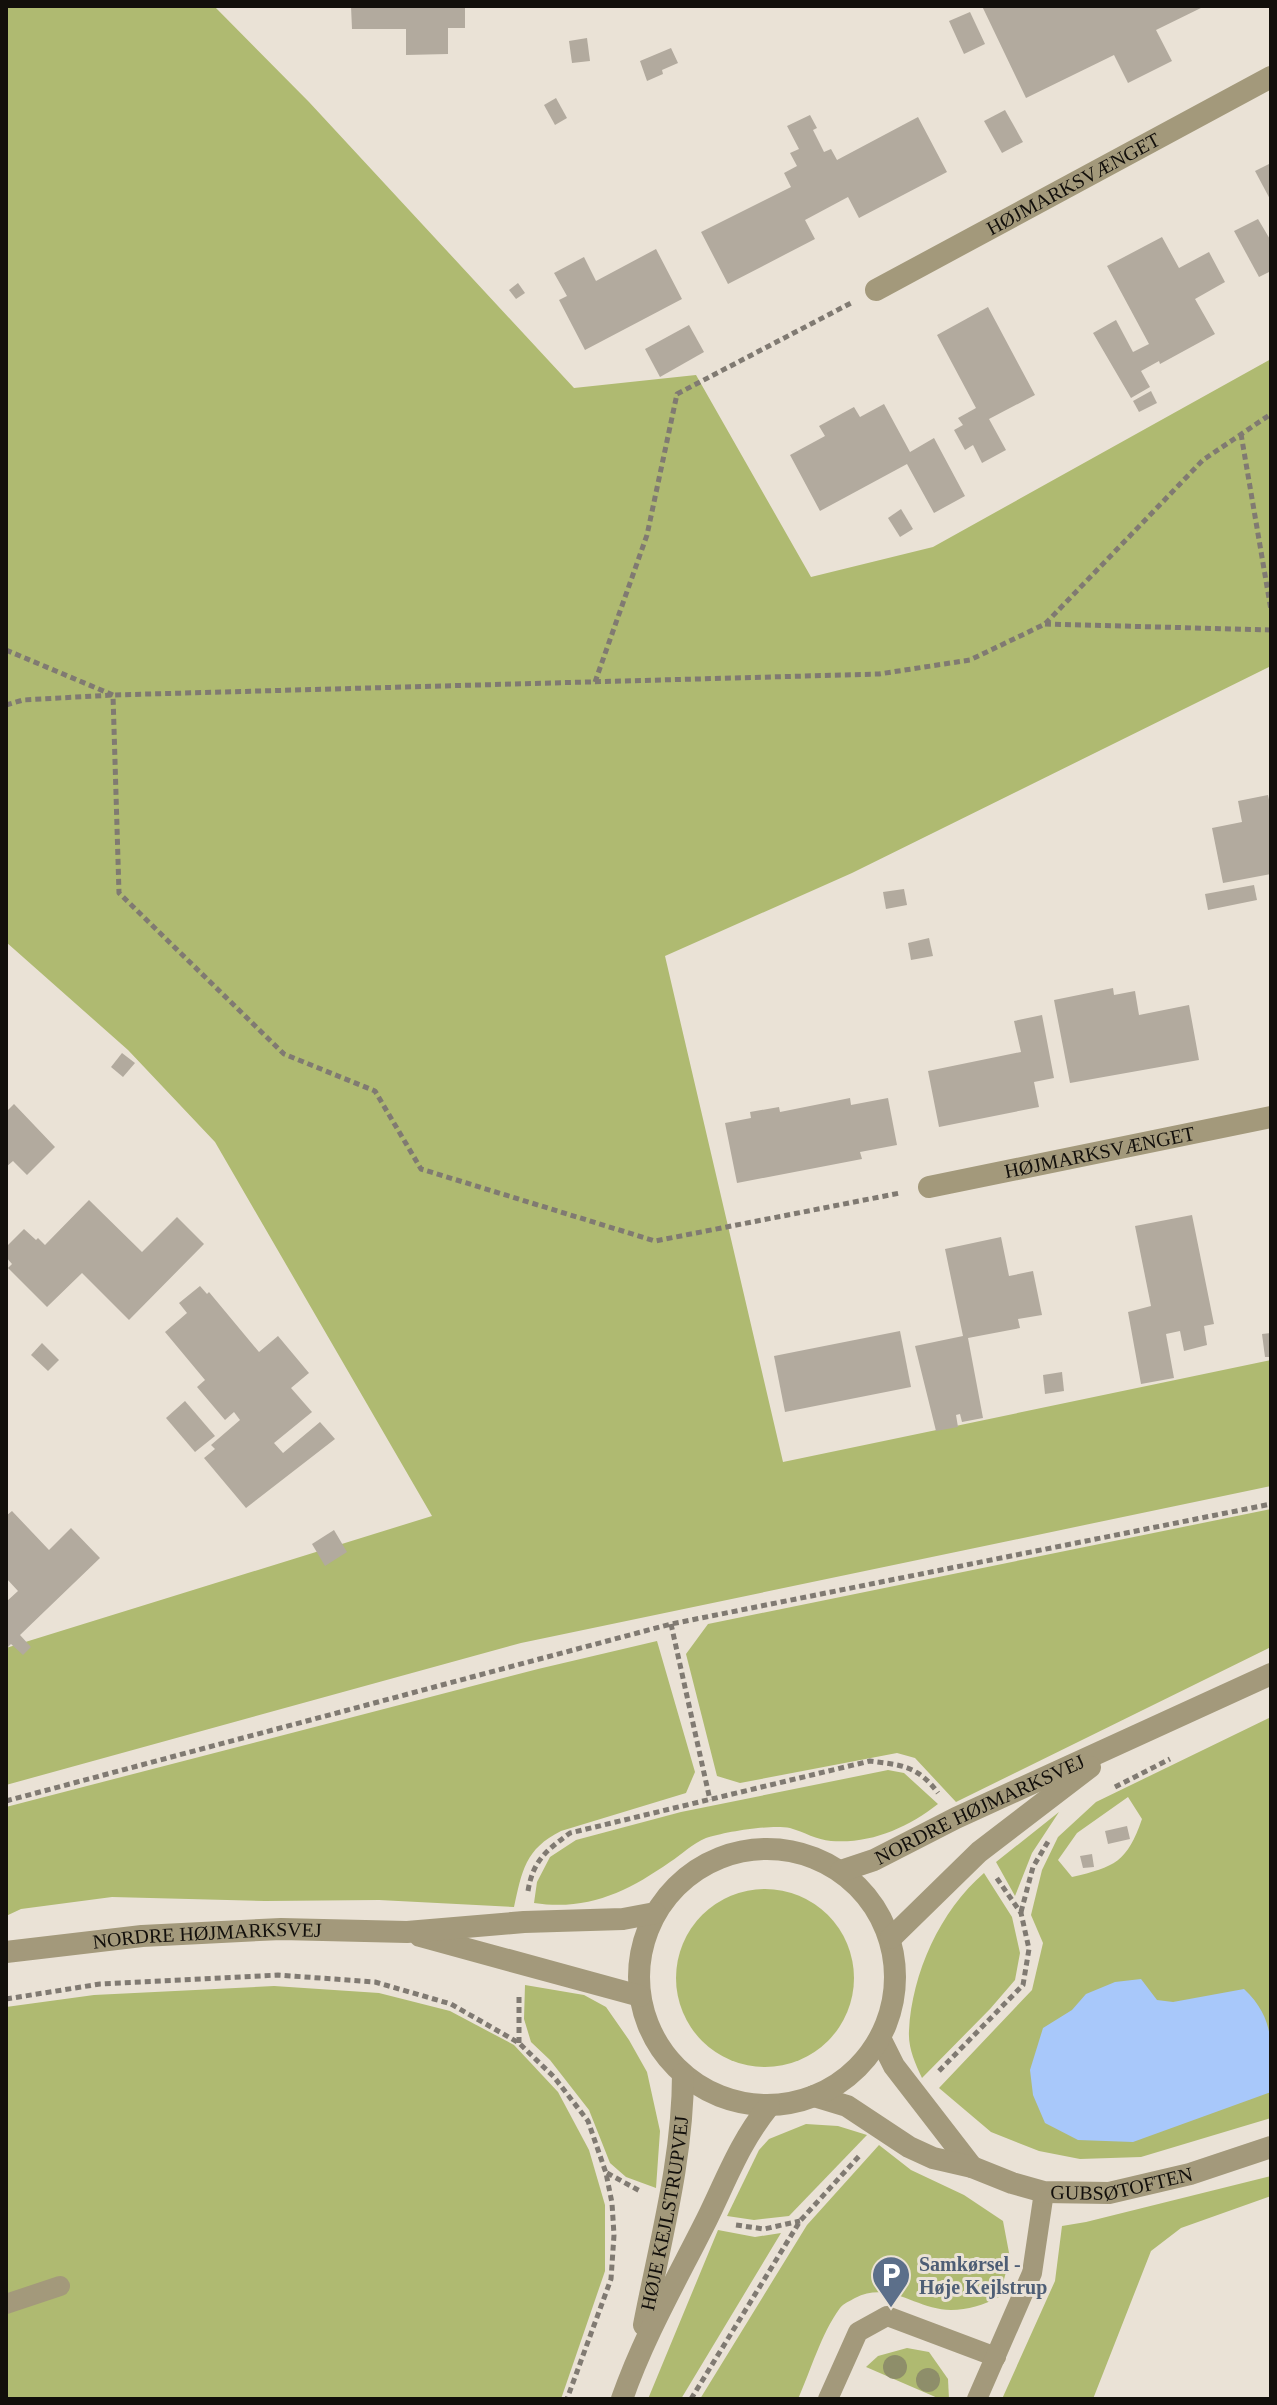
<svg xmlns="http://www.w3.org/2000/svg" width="1277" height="2405" font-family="Georgia,serif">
	<rect width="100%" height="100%" fill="#eae2d6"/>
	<!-- green -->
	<g fill="#afba71" fill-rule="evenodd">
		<path d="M6 6H214L309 102 574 388 696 375 811 577 933 547 1271 359V666L852 873 665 956 783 1462 1271 1360V1486L521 1643 6 1785V1648L432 1516 215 1142 128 1050 6 942Z"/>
		<path d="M1271 1509V1647L956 1802 915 1758 897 1753 740 1783 717 1776 686 1654 708 1624Z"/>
		<path d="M657 1641 695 1772 686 1793 561 1831C525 1849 522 1871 514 1907L379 1900 265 1901 112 1897 21 1909 6 1916V1807L538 1669Z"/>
		<path d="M1271 1717V2118L1141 2157 1080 2159 1039 2151 991 2132 939 2088 1032 1990 1043 1943 1031 1915 1042 1870 1058 1837 1096 1802ZM1128 1797 1142 1819C1127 1862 1115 1867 1072 1877L1058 1860 1077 1833Z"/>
		<path d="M888 1770 904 1773 938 1804C907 1828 871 1844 831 1841 817 1840 804 1832 790 1828 771 1824 724 1832 706 1838 693 1843 681 1855 670 1862 627 1892 588 1911 534 1903L537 1882 550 1857 576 1840 681 1812Z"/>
		<path d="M1059 1812 1032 1853 1015 1896 996 1862Z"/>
		<path d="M984 1873 1012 1917 1020 1953 1015 1980 990 2009 922 2078C915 2063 908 2048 909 2031 912 1973 940 1911 984 1873Z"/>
		<circle cx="765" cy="1978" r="89"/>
		<path d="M525 1985 584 1995 606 2007 629 2040 647 2072 660 2131 656 2188 626 2177 610 2163 589 2110 550 2060 531 2042 524 2019Z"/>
		<path d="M274 1986 379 1993 450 2011 514 2045 558 2092 589 2150 605 2205V2271L561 2399H6V2007L94 1995Z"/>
		<path d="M806 2124 838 2126 867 2135 789 2216 754 2220 727 2216 759 2150 769 2139Z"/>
		<path d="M879 2145 911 2170 964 2195 1003 2221 1010 2258 999 2297C983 2305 968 2310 951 2310 917 2310 890 2280 855 2298 850 2301 844 2303 840 2308 821 2334 811 2370 798 2399H700L807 2225Z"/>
		<path d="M1271 2176V2196L1181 2228 1151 2251 1093 2399H1002L1055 2281 1062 2226 1086 2222Z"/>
		<path d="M718 2230 755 2237 781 2233 681 2399H648Z"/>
		<path d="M907 2348 929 2352 948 2379 949 2399H940L866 2367 878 2356Z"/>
	</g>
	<!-- water -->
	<path fill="#a8c8fa" d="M1141 1979 1157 2000 1173 2002 1244 1989C1277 2020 1271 2049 1271 2092L1133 2142 1078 2140 1045 2123 1033 2095 1030 2070 1043 2028 1072 2010 1086 1994 1115 1982Z"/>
	<!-- building -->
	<g fill="#b2aa9e">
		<path d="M351 6H465V28H448V54L406 55V29H352Z"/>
		<path d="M982 6H1205L1156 30 1172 61 1128 83 1114 55 1026 98Z"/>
		<path d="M970 12 985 44 964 54 949 21Z"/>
		<path d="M587 38 590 61 572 63 569 41Z"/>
		<path d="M671 48 678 63 662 70 663 74 647 81 640 61Z"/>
		<path d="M556 98 567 118 555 125 544 105Z"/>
		<path d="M1005 110 1023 142 1002 153 984 121Z"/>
		<path d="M810 115 817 128 813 130 824 152 831 149 837 160 918 117 947 172 859 218 848 197 805 220 815 239 728 284 701 232 791 187 784 173 797 166 790 153 799 149 787 126Z"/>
		<path d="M1271 163V201L1255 171Z"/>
		<path d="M1258 219 1271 241V271L1259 277 1234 231Z"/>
		<path d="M1162 237 1179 268 1209 252 1225 282 1195 299 1215 334 1160 364 1159 361 1141 371 1150 387 1131 398 1093 333 1116 320 1133 352 1149 344 1107 266Z"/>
		<path d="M656 249 682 299 585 350 559 300 567 296 554 273 584 257 596 281Z"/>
		<path d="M518 283 525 293 516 299 509 290Z"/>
		<path d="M988 307 1035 395 989 419 1006 450 982 463 973 445 965 450 954 430 963 425 958 418 976 408 937 335Z"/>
		<path d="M689 325 704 352 660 377 645 349Z"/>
		<path d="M1151 391 1157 403 1139 412 1133 401Z"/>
		<path d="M884 404 910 452 934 438 965 496 934 513 907 464 820 511 790 455 825 436 819 426 854 407 860 417Z"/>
		<path d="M901 509 913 529 900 537 888 518Z"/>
		<path d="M1268 795 1271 809V874L1223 883 1212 828 1242 822 1238 801Z"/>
		<path d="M1254 885 1257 900 1208 910 1205 894Z"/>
		<path d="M904 889 907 905 886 909 883 892Z"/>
		<path d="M929 938 933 956 911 960 908 943Z"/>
		<path d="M1113 988 1114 995 1135 991 1139 1015 1189 1005 1199 1060 1070 1083 1054 1000Z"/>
		<path d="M1042 1015 1054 1078 1034 1082 1039 1107 939 1127 928 1071 1021 1052 1014 1021Z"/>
		<path d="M122 1053 135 1063 123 1077 111 1067Z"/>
		<path d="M850 1098 851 1105 888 1098 897 1145 860 1152 862 1159 737 1183 725 1123 751 1118 750 1112 779 1107 780 1112Z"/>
		<path d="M14 1104 55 1147 27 1175 13 1161 6 1167V1112Z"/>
		<path d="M89 1200 142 1252 177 1217 204 1244 129 1320 82 1273 47 1307 8 1268 12 1264 6 1257V1247L24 1229 36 1240 38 1238 45 1245Z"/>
		<path d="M1192 1215 1214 1324 1204 1326 1207 1345 1184 1351 1180 1331 1166 1334 1174 1378 1141 1384 1128 1312 1151 1306 1135 1226Z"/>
		<path d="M1001 1237 1009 1276 1033 1271 1042 1315 1018 1319 1020 1328 968 1338 983 1418 962 1422 960 1414 956 1415 958 1427 936 1431 915 1346 963 1336 945 1249Z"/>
		<path d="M200 1286 207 1294 209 1292 259 1352 278 1336 309 1373 291 1388 312 1412 274 1443 283 1453 320 1422 335 1439 246 1508 204 1458 215 1449 211 1445 240 1420 234 1412 225 1420 197 1387 205 1380 165 1332 187 1313 179 1303Z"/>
		<path d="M900 1331 911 1387 785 1412 774 1356Z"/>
		<path d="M1271 1333V1357H1265L1262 1334Z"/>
		<path d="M42 1343 59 1360 48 1371 31 1355Z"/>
		<path d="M1062 1372 1064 1391 1045 1394 1043 1375Z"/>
		<path d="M185 1401 215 1436 195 1452 166 1418Z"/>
		<path d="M12 1511 49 1550 71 1528 100 1558 20 1635 31 1647 23 1655 11 1644 8 1647 6 1645V1602L18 1591 6 1578V1516Z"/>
		<path d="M334 1530 347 1552 325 1566 312 1544Z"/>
		<path d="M1127 1826 1130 1839 1108 1844 1105 1831Z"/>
		<path d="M1092 1854 1094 1867 1083 1868 1080 1856Z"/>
	</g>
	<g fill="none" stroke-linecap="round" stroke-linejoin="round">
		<!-- path -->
		<g stroke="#807a72" stroke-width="5" stroke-dasharray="6 4" stroke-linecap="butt">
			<path d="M1241 434 1271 610"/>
			<path d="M1045 624 1271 630"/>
			<path d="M6 650 113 695 119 893 284 1054 375 1091 421 1169 655 1241 900 1193"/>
			<path d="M595 682 647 535 677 394 851 303"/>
			<path d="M6 705 23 700 113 695 879 674 970 660 1045 624 1203 460 1271 414"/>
			<path d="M671 1624 710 1800"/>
			<path d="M1115 1787 1170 1759"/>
			<path d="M6 1801 671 1624 1271 1504"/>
			<path d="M528 1891C533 1860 547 1850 570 1833L870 1761C902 1765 918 1766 938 1793"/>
			<path d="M1021 1912 1033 1867 1049 1840"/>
			<path d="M6 1999 100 1984 278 1975 375 1982 451 2004 519 2043 554 2077 588 2121 606 2173 612 2203 614 2235 611 2279 567 2399"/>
			<path d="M519 2043V1996"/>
			<path d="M939 2071 1023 1985 1029 1949 1021 1913 996 1877"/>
			<path d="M607 2173 640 2191"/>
			<path d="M736 2225 764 2229 800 2221"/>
			<path d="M691 2399 800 2221 861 2154"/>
		</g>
		<!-- service -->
		<g stroke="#a3997b" stroke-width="20">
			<path d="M6 2304 60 2286"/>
			<path d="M828 2399 858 2332 887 2316 996 2357"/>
			<path d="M977 2399 1032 2273 1044 2192"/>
		</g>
		<!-- minor -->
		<g stroke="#a3997b" stroke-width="22">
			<path id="s1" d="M876 290 1271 77"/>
			<path id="s2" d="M929 1187 1271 1117"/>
			<path d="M880 2038 894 2066 972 2167"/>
			<path id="s3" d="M814 2096 847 2106 909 2147 933 2158 972 2167 1012 2183 1044 2192 1109 2193 1190 2174 1271 2147"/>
		</g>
		<!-- tertiary -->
		<g stroke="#a3997b" stroke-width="22">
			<circle cx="767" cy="1977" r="128"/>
			<path id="s4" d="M841 1871 874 1860 956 1818 1271 1674"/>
			<path d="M420 1936 640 1996"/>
			<path d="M891 1938 979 1852 1090 1767"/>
			<path id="s5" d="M6 1952 142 1936 281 1929 407 1932 524 1922 623 1919 655 1913"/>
			<path id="s6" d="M644 2325C660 2242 683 2159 683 2074"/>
			<path d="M622 2399C644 2336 677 2279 707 2219 727 2178 740 2142 769 2106"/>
		</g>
	</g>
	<!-- trees -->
	<g fill="#8e8e6a">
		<circle cx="895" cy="2367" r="12"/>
		<circle cx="928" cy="2380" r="12"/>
	</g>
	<!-- icons -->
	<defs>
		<g id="parking-pin" transform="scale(2)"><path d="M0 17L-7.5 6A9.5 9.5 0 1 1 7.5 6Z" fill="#5c6f8a" stroke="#eae2d6"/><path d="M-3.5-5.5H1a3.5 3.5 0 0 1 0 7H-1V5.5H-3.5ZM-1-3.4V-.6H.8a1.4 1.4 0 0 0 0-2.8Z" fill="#fff"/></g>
	</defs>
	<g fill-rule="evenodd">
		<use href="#parking-pin" x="891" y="2275"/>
	</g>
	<g text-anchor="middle" stroke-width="6" stroke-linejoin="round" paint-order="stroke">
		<!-- street labels -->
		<g font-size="20" fill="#120f0b" stroke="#eae2d6">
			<text dy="7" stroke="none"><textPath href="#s1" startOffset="224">HØJMARKSVÆNGET</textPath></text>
			<text dy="7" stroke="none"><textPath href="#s2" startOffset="174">HØJMARKSVÆNGET</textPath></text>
			<text dy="7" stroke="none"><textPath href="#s4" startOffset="152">NORDRE HØJMARKSVEJ</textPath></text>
			<text dy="7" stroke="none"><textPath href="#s5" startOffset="202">NORDRE HØJMARKSVEJ</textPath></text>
			<text dy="7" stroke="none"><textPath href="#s3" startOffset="330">GUBSØTOFTEN</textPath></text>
			<text dy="7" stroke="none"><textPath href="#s6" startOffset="114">HØJE KEJLSTRUPVEJ</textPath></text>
		</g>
		<!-- service labels -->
		<g font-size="20" font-weight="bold" fill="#4e5e75" stroke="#eae2d6" text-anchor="start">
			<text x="919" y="2271">Samkørsel -<tspan x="919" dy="23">Høje Kejlstrup</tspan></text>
		</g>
	</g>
	<!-- border -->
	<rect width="1277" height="2405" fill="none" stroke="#120f0b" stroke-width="16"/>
</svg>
